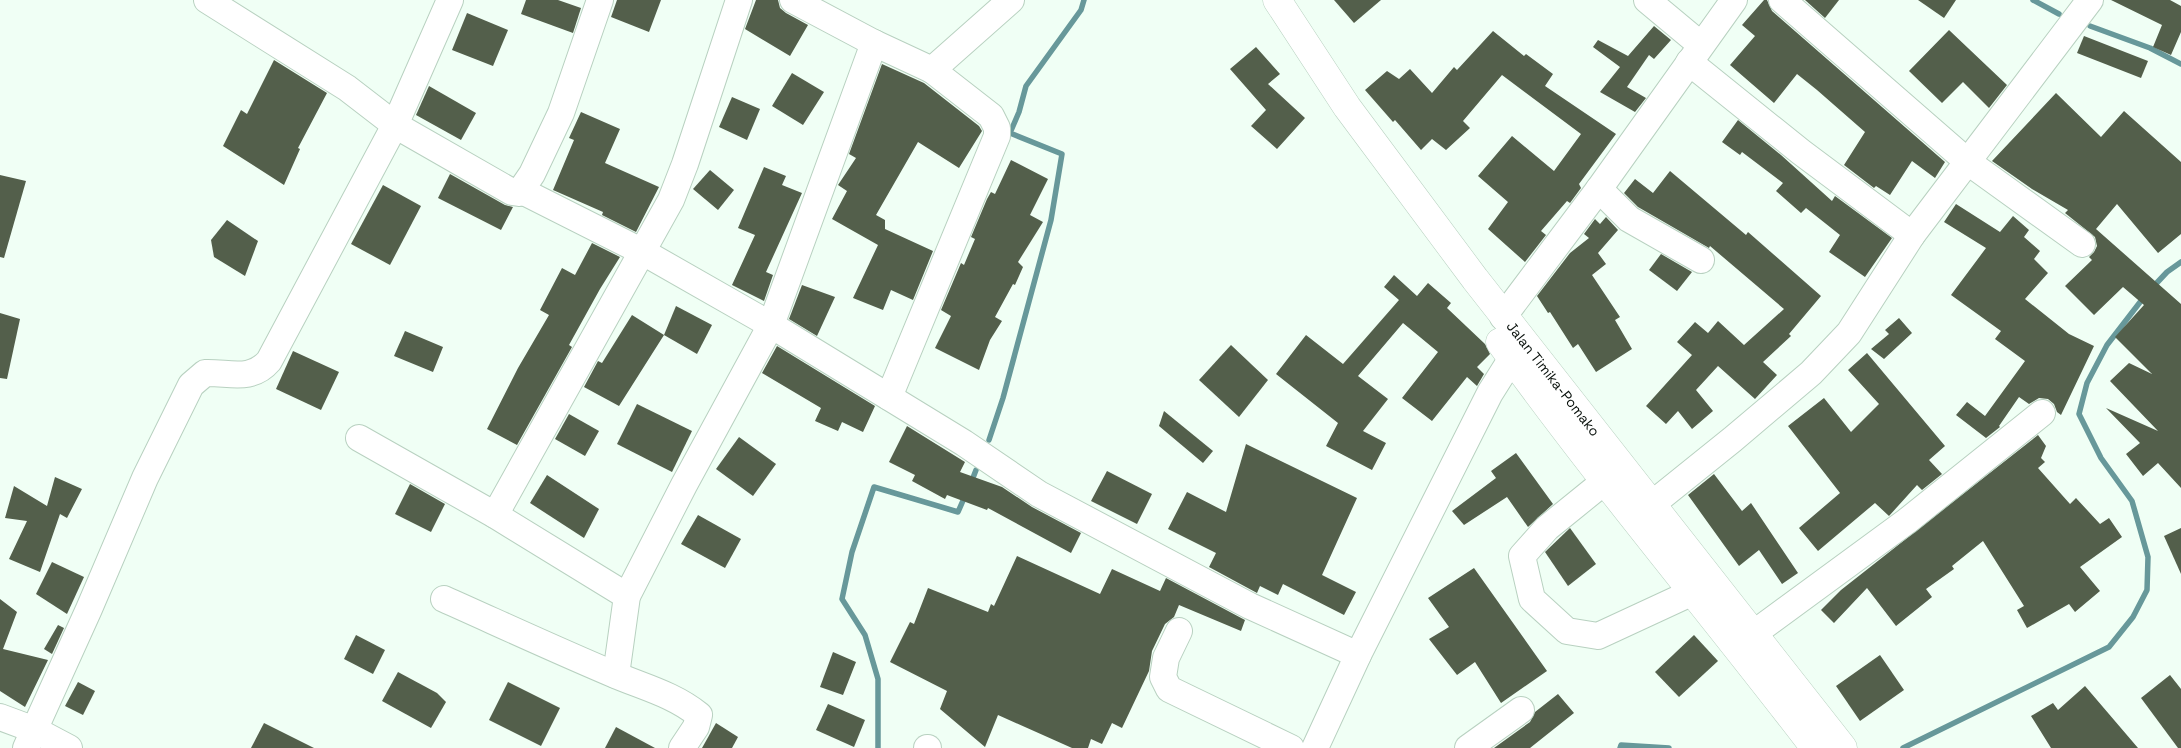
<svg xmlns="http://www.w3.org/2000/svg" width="2181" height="748" font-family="'Space Grotesk',sans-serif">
	<rect width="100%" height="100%" fill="#f0fff5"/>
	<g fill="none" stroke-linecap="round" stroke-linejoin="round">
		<!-- stream -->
		<g stroke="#67989a" stroke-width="5.5">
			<path d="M2033 0 2059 14"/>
			<path d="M2090 26 2150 48 2181 64"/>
			<path d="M2152 288 2167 272 2181 262"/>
			<path d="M989 440 1003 398 1051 220 1062 154 1010 133 1019 112 1026 86 1081 10 1084 0"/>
			<path d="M971 483 976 470"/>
			<path d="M878 748V679L865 635 842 599 852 552 874 487 958 512 965 496"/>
			<path d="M1620 748 1621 745 1669 748"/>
			<path d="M1903 748 2109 647 2133 617 2147 590 2148 557 2132 501 2101 458 2079 414 2087 383 2107 345 2144 297"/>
		</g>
	</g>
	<!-- building -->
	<g fill="#535f4b">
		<path d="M526 0H558L581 8 573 33 521 14Z"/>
		<path d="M617 0H661L649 32 611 17Z"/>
		<path d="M756 0H778L780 8 786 13 808 25 790 56 745 29Z"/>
		<path d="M1334 0H1381L1354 23Z"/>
		<path d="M1764 0H1767L1772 11 1945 162 1935 178 1912 161 1890 195 1876 186 1874 188 1844 165 1865 132 1817 90 1797 74 1774 103 1730 65 1755 36 1742 25Z"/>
		<path d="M1805 0H1839L1825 18Z"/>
		<path d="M1918 0H1956L1944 18Z"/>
		<path d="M2111 0H2170L2181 6V32L2171 55 2153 47 2162 25Z"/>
		<path d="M467 13 508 30 493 66 452 50Z"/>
		<path d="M1654 26 1671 40 1654 59 1649 55 1627 87 1646 98 1635 112 1600 92 1620 67 1593 47 1598 40 1628 56Z"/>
		<path d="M1949 30 2007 85 1989 108 1963 82 1942 103 1909 71Z"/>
		<path d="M1493 31 1524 56 1526 54 1553 74 1545 86 1616 134 1579 184 1581 188 1570 203 1567 201 1541 231 1546 235 1525 262 1488 229 1508 202 1478 176 1512 136 1554 171 1581 134 1502 75 1463 121 1470 128 1446 150 1432 139 1421 150 1395 120 1393 122 1365 90 1387 71 1399 79 1410 69 1432 93 1454 67 1457 70Z"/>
		<path d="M2084 36 2148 61 2141 78 2077 53Z"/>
		<path d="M1256 47 1280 74 1268 84 1305 118 1277 149 1251 126 1266 110 1230 69Z"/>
		<path d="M274 60 327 93 298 148 300 149 284 185 223 146 241 110 247 114Z"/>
		<path d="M882 64 924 83 979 126 982 131 959 168 918 142 876 215 885 220V229L933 251 913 300 891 290 883 310 853 298 878 245 832 219 847 191 838 185 856 158 849 154Z"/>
		<path d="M792 73 824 92 803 125 772 106Z"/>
		<path d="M429 86 476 113 461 140 416 115Z"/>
		<path d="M2056 93 2101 137 2124 111 2181 162V234L2158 253 2117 204 2096 229 2181 304V488L2158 463 2143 476 2126 454 2140 443 2106 408 2158 431 2110 381 2129 363 2152 374 2115 337 2144 305 2123 287 2094 315 2065 286 2092 260 2089 257 2094 252 2097 246 2095 237 2065 213 2068 210 2032 189 1992 161Z"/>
		<path d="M732 97 760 109 747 140 719 127Z"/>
		<path d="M581 112 620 129 605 163 659 187 636 232 602 215 603 212 553 190 574 140 569 138Z"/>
		<path d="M1738 120 1781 155 1832 201 1835 196 1892 238 1865 277 1829 252 1840 235 1806 208 1801 213 1776 191 1783 183 1742 152 1740 155 1722 142Z"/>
		<path d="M1011 160 1048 179 1030 215 1043 222 1018 262 1023 267 1015 285 1013 284 995 317 1002 321 990 340 979 370 935 348 951 316 941 310 961 263 964 265 975 239 971 237 987 199 991 192 995 194Z"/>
		<path d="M764 167 786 176 782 185 802 193 766 272 773 275 764 301 732 285 755 235 738 228Z"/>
		<path d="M710 170 734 190 718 210 693 189Z"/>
		<path d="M1670 171 1746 235 1748 232 1821 296 1789 334 1791 336 1763 362 1777 375 1755 399 1718 366 1696 390 1713 411 1692 429 1678 411 1666 424 1646 406 1692 355 1677 342 1695 322 1708 333 1718 321 1744 345 1784 309 1710 246 1709 248 1638 207 1624 193 1635 179 1653 193Z"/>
		<path d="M450 174 505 205 513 207 501 230 438 198Z"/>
		<path d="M0 175 26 181 4 258 0 257Z"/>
		<path d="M383 185 421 206 390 265 351 244Z"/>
		<path d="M1956 204 2000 232 2013 216 2029 230 2024 237 2040 251 2034 259 2048 273 2025 299 2069 334 2094 346 2061 415 2057 412 2054 404 2048 399 2039 398 2029 404 2019 397 1999 426 2000 427 1986 438 1956 415 1967 402 1985 416 2025 361 1995 339 2001 331 1951 295 1986 248 1944 222Z"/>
		<path d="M1606 217 1618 230 1598 253 1606 264 1592 275 1620 317 1615 320 1632 349 1596 372 1578 344 1573 348 1550 312 1548 313 1537 296 1570 253 1589 238 1584 234 1595 219 1600 224Z"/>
		<path d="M227 220 258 241 245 276 214 257 211 240Z"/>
		<path d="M592 243 620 257 600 289 569 345 572 347 517 445 487 429 518 368 549 315 540 310 562 268 575 275Z"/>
		<path d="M1661 254 1692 272 1677 291 1649 270Z"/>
		<path d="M1394 275 1417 296 1428 283 1451 303 1447 308 1485 344 1490 354 1477 367 1484 374 1477 386 1467 377 1432 421 1402 398 1438 352 1403 323 1358 376 1388 399 1363 431 1386 443 1372 470 1326 446 1338 423 1276 374 1306 335 1343 364 1399 300 1384 287Z"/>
		<path d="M802 285 835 297 817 336 789 319Z"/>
		<path d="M676 306 712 325 697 354 664 335Z"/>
		<path d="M0 313 20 319 7 379 0 378Z"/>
		<path d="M632 315 664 335 619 406 584 387 598 361 602 363Z"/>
		<path d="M1899 318 1912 333 1884 359 1871 349 1889 334 1885 330Z"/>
		<path d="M405 331 443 347 433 372 394 356Z"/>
		<path d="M1231 345 1268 380 1239 417 1199 380Z"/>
		<path d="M777 346 875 406 863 432 842 422 838 431 815 421 821 408 762 373Z"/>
		<path d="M293 351 339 372 321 410 276 389Z"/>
		<path d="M1867 353 1945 446 1929 460 1942 474 1922 490 1917 485 1889 516 1875 503 1818 551 1799 528 1840 493 1788 426 1824 398 1851 432 1879 404 1848 370Z"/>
		<path d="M637 404 692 431 672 472 617 444Z"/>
		<path d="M1164 411 1213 451 1203 463 1159 426Z"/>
		<path d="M569 414 599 431 585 456 555 439Z"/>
		<path d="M907 426 965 462 960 472 1002 487 1032 507 1081 533 1071 553 988 508 987 510 947 495 945 499 912 481 915 475 889 462Z"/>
		<path d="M2038 435 2046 446 2041 458 2045 462 2038 468 2070 504 2076 498 2100 524 2109 518 2122 537 2080 567 2100 591 2075 612 2069 604 2027 628 2017 610 2024 606 1983 541 1952 566 1954 569 1926 589 1932 597 1896 626 1867 588 1834 623 1821 610 1841 590Z"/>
		<path d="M739 437 776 464 753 496 716 469Z"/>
		<path d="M1246 444 1357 498 1322 575 1356 592 1344 615 1283 584 1278 595 1260 586 1257 593 1209 567 1216 553 1168 529 1187 492 1226 512Z"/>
		<path d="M1516 453 1553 504 1528 527 1507 497 1464 525 1452 511 1496 478 1491 471Z"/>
		<path d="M1107 471 1152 494 1137 524 1091 501Z"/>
		<path d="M1714 474 1742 511 1751 503 1798 573 1782 584 1759 550 1739 566 1688 495Z"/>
		<path d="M547 475 599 509 584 538 530 503Z"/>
		<path d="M55 477 82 489 67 518 60 514 40 572 9 559 27 521 5 518 14 486 47 506Z"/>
		<path d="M410 484 445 504 431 532 395 514Z"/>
		<path d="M698 515 741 539 725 568 681 544Z"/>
		<path d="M1570 528 1596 564 1568 586 1545 552Z"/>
		<path d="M2181 528V574L2164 536Z"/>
		<path d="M1017 556 1100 594 1112 569 1160 591 1166 578 1245 620 1241 631 1179 605 1174 617 1165 624 1152 651 1149 671 1122 728 1112 723 1102 744 1091 739 1088 748H1072L998 715 985 747 940 709 947 691 890 662 910 622 914 624 928 588 988 612 991 604 994 606Z"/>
		<path d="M52 562 84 577 67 614 36 594Z"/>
		<path d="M1474 568 1547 671 1501 703 1475 662 1457 675 1429 639 1449 627 1428 598Z"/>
		<path d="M0 599 17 612 3 649 48 660 25 707 0 691Z"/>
		<path d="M58 625 64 628 52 654 44 649Z"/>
		<path d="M356 635 385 650 373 674 344 659Z"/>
		<path d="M1694 635 1718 661 1679 697 1655 672Z"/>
		<path d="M833 652 856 662 843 695 820 687Z"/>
		<path d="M1880 655 1904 690 1860 721 1836 686Z"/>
		<path d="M398 672 437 693 446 702 431 728 382 701Z"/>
		<path d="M2170 675 2181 689V748H2178L2141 698Z"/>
		<path d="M78 682 95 691 83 715 65 706Z"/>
		<path d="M508 682 560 708 541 746 489 720Z"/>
		<path d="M2085 686 2138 748H2051L2031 716 2053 703 2058 710Z"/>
		<path d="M1558 694 1574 713 1530 748H1494L1530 722 1535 712Z"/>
		<path d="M828 704 865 720 854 747 816 730Z"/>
		<path d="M264 723 314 748H251Z"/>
		<path d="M716 723 738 737 732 748H702Z"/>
		<path d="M616 727 655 748H605Z"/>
	</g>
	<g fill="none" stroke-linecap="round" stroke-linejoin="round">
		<!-- minor casing -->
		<g stroke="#b8d1c0" stroke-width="28">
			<g id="minor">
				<path d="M207 0 347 88 395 125 512 192 519 193 532 174 561 113 600 0"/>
				<path d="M793 0 874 43 932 70 1011 0"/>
				<path d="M1647 0 1701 45"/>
				<path d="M1782 0 1968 162 2082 244"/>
				<path d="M1689 62 1801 152 1912 235"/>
				<path d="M1599 189 1629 219 1701 260"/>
				<path d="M522 191 643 252 771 325 964 443 1039 494 1250 606 1358 655"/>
				<path d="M1503 317 1599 189 1734 0"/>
				<path d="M889 397 997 136V128L991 116 932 70"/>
				<path d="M359 438 495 515 627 596"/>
				<path d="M1605 481 1547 528 1522 556 1532 599 1567 631 1598 636 1693 592"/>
				<path d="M1651 505 1733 439 1811 373 1849 333 1912 235 2090 0"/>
				<path d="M495 515 671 200 685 164 739 0"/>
				<path d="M444 599C500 624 556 650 613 674 643 687 673 694 699 715L696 727 682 748"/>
				<path d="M1179 631 1166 658 1163 677 1169 689 1291 748"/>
				<path d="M1753 634 1907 521 2042 413"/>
				<path d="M616 675 627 596 684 485 771 325 874 43"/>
				<path d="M0 717 35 730 69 748"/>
				<path d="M26 748 89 609 145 478 191 385 205 373C229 372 251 382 269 361L395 125 450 0"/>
				<path d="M927 748H928"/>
				<path d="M1315 748 1358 655 1490 393 1512 358"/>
				<path d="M1468 748 1521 710"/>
			</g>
		</g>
		<!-- highway casing -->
		<g stroke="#b8d1c0" stroke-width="29">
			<g id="highway">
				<path id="s1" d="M1277 0 1347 107 1475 279 1843 748"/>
				<path d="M1500 342C1600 481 1711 612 1815 748"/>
			</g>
		</g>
		<!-- minor -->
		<use href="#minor" stroke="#fff" stroke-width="26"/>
		<!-- highway -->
		<use href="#highway" stroke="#fff" stroke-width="28"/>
	</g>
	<g text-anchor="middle" stroke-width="5" stroke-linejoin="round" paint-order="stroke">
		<!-- street labels -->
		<g font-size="14" fill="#070f0a" stroke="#fff">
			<text dy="5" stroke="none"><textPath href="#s1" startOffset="469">Jalan Timika-Pomako</textPath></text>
		</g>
	</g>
</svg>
